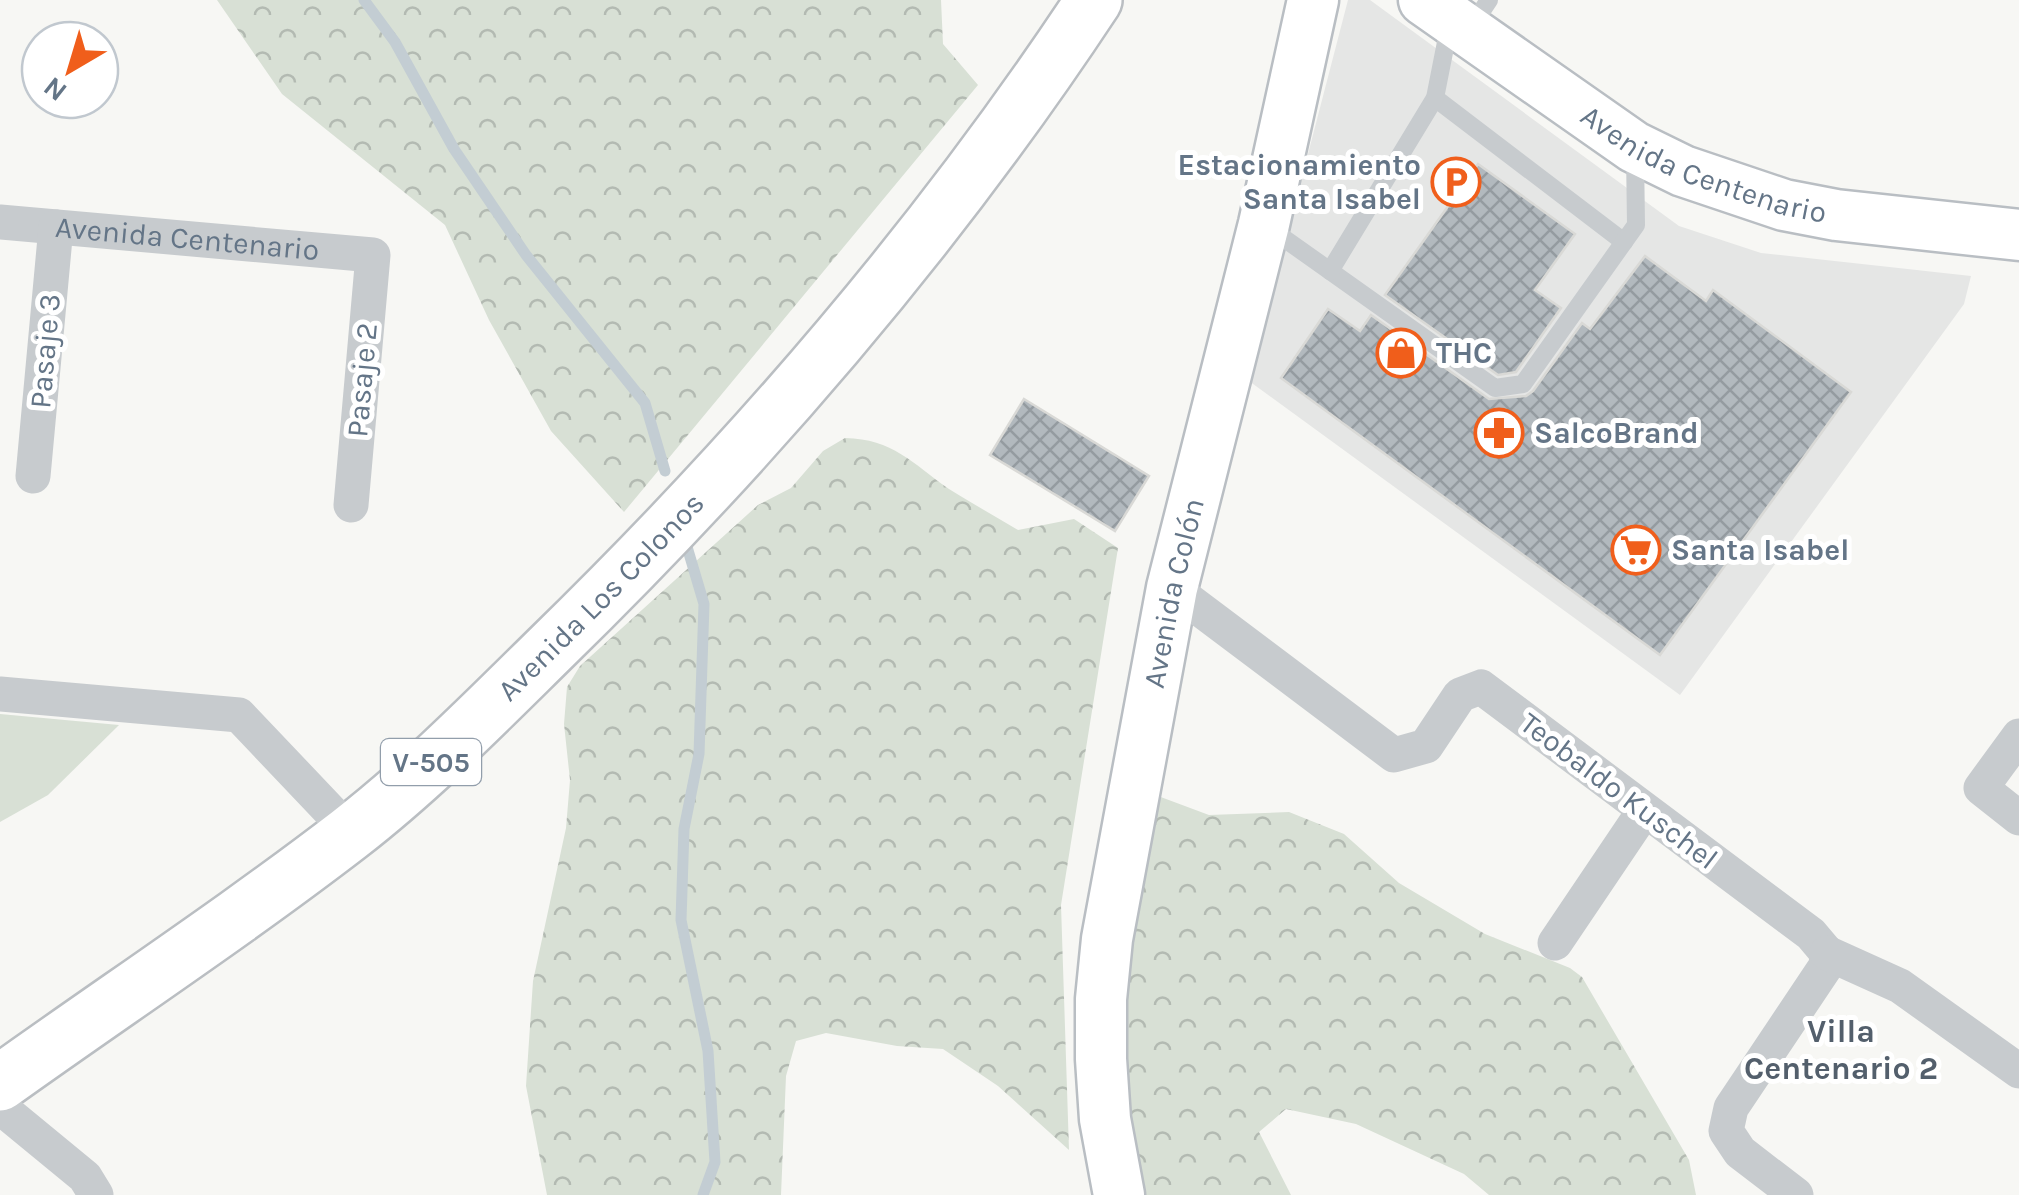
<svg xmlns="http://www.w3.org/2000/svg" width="2019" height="1195" font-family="Karla,sans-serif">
	<defs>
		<pattern id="forest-crowns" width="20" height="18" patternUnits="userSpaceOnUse" patternTransform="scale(2.5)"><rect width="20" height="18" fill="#d8e0d5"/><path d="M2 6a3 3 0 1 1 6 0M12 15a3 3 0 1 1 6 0" fill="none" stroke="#b3bab2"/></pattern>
		<pattern id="building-cross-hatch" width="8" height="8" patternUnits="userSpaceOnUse" patternTransform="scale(2.5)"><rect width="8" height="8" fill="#b2b9be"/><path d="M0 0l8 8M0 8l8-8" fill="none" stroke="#949ba0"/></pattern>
	</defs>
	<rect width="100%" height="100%" fill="#f7f7f4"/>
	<!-- built -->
	<path fill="#e5e6e5" d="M1348 0H1370L1679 226 1761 253 1971 276 1964 304 1680 695 1249 381Z"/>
	<!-- green -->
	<path fill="#d8e0d5" d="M0 714 119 725 48 795 0 822Z"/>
	<!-- forest -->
	<g fill="url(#forest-crowns)">
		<path d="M217 0H941L943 44 978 85 624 512 551 431 489 320 445 225 282 94Z"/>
		<path d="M845 438C893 439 912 463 949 489 971 503 995 516 1018 530L1074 519 1118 548 1061 905 1069 1150 998 1086 943 1049 897 1046 826 1033 796 1041 786 1076 781 1195H547L526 1086 533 981 566 828 570 780 564 724 567 687 580 666 758 505 791 488 823 451Z"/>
		<path d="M1150 793 1209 815 1289 812 1344 834 1399 883 1485 934 1570 968 1582 977 1689 1160 1696 1195H1489L1464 1174 1356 1124 1286 1109 1259 1132 1291 1195H1113L1114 906Z"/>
	</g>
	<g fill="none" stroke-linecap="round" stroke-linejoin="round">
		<!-- stream -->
		<g stroke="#c3cdd3" stroke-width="11">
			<path d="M364 0 395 42 454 149 526 255 645 403 665 471"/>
			<path d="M685 540 704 604 699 754 684 829 681 920 708 1051 715 1162 703 1195"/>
		</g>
	</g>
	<!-- building -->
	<g fill="url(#building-cross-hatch)" stroke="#d9d9d6" stroke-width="2.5">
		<path d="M1478 164 1575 234 1535 290 1561 308 1516 372 1498 375 1385 295Z"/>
		<path d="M1645 256 1706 301 1713 290 1851 392 1660 655 1281 378 1328 309 1360 331 1371 315 1489 399 1526 396 1533 391 1582 323 1590 329Z"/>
		<path d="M1024 399 1149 476 1115 531 990 455Z"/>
	</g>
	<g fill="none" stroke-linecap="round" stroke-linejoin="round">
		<!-- secondary casing -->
		<g stroke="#b9bec3" stroke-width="55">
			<g id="secondary">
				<path id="s2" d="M1424 0 1634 147 1683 171 1784 205 1836 215 2019 235"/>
				<path id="s3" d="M1119 1195 1105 1119 1101 1059V999L1107 939 1172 588 1264 224 1313 0"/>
			</g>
		</g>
		<!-- primary casing -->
		<g stroke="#babec2" stroke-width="60">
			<g id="primary">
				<path id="s4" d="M0 1083C116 1000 236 921 349 834 420 779 485 713 549 650 751 453 939 235 1094 0"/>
			</g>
		</g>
		<!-- lane -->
		<g stroke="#c7cbce" stroke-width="18">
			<path d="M1471 27 1489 0"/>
			<path d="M1435 98 1624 242"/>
			<path d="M1268 227 1495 388 1523 384 1636 225 1635 153"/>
			<path d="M1330 271 1435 98 1450 22"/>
		</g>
		<!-- street -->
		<g stroke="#c7cbce" stroke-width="35">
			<path id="s1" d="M0 222 373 255 351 505"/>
			<path d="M33 476 56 227"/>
			<path d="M1172 588 1394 755 1426 746 1460 695 1481 687 1811 934 1827 953 1826 966 1731 1108 1726 1131 1740 1152 1796 1195"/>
			<path d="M0 694 239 715 351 833"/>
			<path d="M2019 736 1981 788 2019 818"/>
			<path d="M1555 943 1644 811"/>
			<path d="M1827 953 1900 986 2019 1071"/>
			<path d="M0 1107 85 1177 96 1195"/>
		</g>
		<!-- secondary -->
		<use href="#secondary" stroke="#fff" stroke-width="50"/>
		<!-- primary -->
		<use href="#primary" stroke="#fff" stroke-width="55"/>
	</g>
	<!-- icons -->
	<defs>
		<g id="parking-ring" transform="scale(2.5)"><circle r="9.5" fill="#fff" stroke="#f05e1b" stroke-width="1.5"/><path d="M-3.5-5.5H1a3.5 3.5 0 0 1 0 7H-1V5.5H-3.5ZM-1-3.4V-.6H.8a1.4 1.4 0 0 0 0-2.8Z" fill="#f05e1b"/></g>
		<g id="shop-ring" transform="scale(2.5)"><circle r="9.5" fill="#fff" stroke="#f05e1b" stroke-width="1.5"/><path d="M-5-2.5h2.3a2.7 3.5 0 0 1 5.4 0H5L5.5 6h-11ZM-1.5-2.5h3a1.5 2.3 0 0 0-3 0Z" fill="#f05e1b"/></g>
		<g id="pharmacy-ring" transform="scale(2.5)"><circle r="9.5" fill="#fff" stroke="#f05e1b" stroke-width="1.5"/><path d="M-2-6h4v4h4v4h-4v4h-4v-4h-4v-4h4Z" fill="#f05e1b"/></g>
		<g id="supermarket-ring" transform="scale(2.5)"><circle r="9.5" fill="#fff" stroke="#f05e1b" stroke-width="1.5"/><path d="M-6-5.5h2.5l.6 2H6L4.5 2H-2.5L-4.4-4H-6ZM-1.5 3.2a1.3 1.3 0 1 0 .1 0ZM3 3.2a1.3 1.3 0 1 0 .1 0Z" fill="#f05e1b"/></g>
	</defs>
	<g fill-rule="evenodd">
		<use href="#parking-ring" x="1456" y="182"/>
		<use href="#shop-ring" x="1401" y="353"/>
		<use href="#pharmacy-ring" x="1499" y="433"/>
		<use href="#supermarket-ring" x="1636" y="550"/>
	</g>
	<g text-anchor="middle" stroke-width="10" stroke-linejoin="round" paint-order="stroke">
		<!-- shield labels -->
		<rect fill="#fff" stroke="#929eab" stroke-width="2.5" x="381" y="739" width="100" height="46" rx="8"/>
		<g font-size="28" font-weight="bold" fill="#647587">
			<text x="431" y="772">V-505</text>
		</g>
		<!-- street labels -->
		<g font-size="30" fill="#647587" stroke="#fff">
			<text dy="10" stroke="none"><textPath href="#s2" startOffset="328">Avenida Centenario</textPath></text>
			<text dy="10" stroke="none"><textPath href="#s1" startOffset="188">Avenida Centenario</textPath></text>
			<text transform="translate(45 351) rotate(-85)" y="10">Pasaje 3</text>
			<text transform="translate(362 380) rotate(-85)" y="10">Pasaje 2</text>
			<text dy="10" stroke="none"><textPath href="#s3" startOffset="610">Avenida Colón</textPath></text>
			<text dy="10" stroke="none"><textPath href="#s4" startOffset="775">Avenida Los Colonos</textPath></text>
			<text transform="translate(1619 791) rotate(37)" y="10">Teobaldo Kuschel</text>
		</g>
		<!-- poi labels -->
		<g font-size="30" font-weight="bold" fill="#647587" stroke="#fff" text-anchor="start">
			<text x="1421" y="175" text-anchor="end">Estacionamiento<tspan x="1421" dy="34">Santa Isabel</tspan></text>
			<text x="1436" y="363">THC</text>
			<text x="1534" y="443">SalcoBrand</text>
			<text x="1671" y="560">Santa Isabel</text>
		</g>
		<!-- neighbourhood labels -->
		<g font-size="32" font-weight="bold" fill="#535f6c" stroke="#fff">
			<text x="1841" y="1042">Villa<tspan x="1841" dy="37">Centenario 2</tspan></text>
		</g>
	</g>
	<!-- north arrow -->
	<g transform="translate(70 70) rotate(218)"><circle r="48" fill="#ffffff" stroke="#c1c8cf" stroke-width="2.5"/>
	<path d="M0-8L18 38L0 25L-18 38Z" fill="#f05e1b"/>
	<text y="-15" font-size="28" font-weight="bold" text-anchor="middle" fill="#647587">N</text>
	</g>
</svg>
